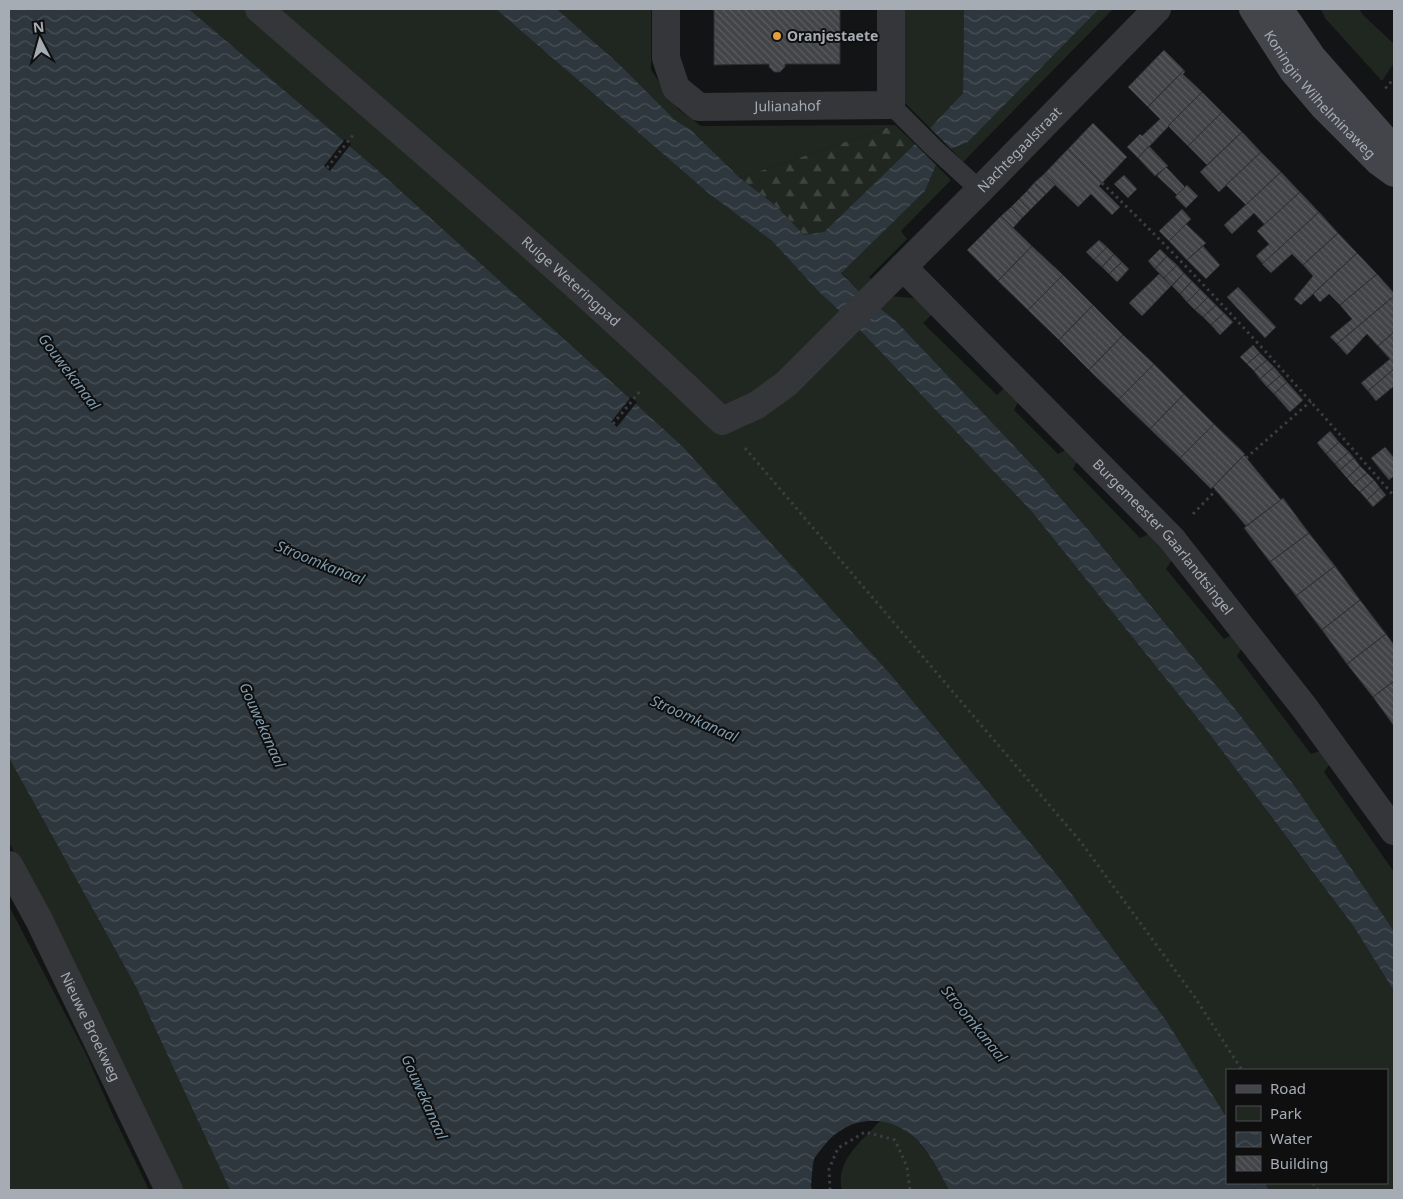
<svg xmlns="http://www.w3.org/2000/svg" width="1403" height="1199" font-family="'Noto Sans',sans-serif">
	<defs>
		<pattern id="forest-firs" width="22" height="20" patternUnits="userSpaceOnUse" patternTransform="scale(1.25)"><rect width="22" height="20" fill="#202720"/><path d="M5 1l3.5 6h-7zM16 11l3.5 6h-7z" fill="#3d443e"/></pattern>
		<pattern id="water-waves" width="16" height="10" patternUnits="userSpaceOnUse" patternTransform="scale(1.25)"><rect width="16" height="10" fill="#2e373d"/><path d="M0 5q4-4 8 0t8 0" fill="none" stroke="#495157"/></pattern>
		<pattern id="building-back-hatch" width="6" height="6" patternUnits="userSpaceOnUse" patternTransform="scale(1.25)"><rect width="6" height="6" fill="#434448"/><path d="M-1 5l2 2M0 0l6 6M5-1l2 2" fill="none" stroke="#5b5c60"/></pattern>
	</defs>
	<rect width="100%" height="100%" fill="#131415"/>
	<!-- green -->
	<g fill="#202720">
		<path d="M189 9H496L708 193 772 241 819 292 859 329 1032 512 1202 724 1354 927 1394 991V1190H1269L1265 1183H1387V1070H1227V1118L1166 1020 1061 880 892 676 373 166Z"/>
		<path d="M557 9H651V70L678 109 701 126 895 125 740 178 691 130 675 120 620 65Z"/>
		<path d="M905 9H964L963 93 930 128 905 103Z"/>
		<path d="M1099 9H1113L963 162 951 149 968 142Z"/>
		<path d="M1321 9H1359L1363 15 1394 44V63L1382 81 1325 18Z"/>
		<path d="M936 165 951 180 901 231 907 239 869 277 875 282 862 294 841 272 925 191Z"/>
		<path d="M888 296 914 298 932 314 923 323 997 395 1007 385 1020 398 1014 410 1058 454 1069 448 1079 458 1073 469 1140 538 1151 533 1173 558 1166 569 1224 639 1236 633 1244 644 1237 656 1311 754 1323 750 1331 762 1324 772 1394 872V931L1299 792 1233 706 1091 533 1034 467 896 321 878 307Z"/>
		<path d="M9 758 136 987 230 1190H181L67 964 9 842Z"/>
		<path d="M9 906 86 1054 112 1113 149 1190H9Z"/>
		<path d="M881 1120C892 1124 902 1127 910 1134 926 1146 940 1173 949 1190H842C834 1161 864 1139 881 1120Z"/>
	</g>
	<!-- forest -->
	<path fill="url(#forest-firs)" d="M895 125 915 144 823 233 804 235 775 205 740 178Z"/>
	<!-- water -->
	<g fill="url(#water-waves)">
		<path d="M9 9H189L373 166 682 446 892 676 1061 880 1166 1020 1227 1118V1183H1265L1269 1190H949C940 1173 926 1145 910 1134 882 1112 844 1118 823 1147 820 1151 816 1155 814 1159 812 1167 812 1178 811 1186L812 1190H230L136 987 9 758Z"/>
		<path d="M496 9H557L620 65 675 120 691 130 740 178 775 205 804 235 824 232 915 144 936 165 925 191 841 273 862 294 896 321 1034 467 1091 533 1233 706 1299 792 1394 931V991L1354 927 1202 724 1032 512 859 329 819 292 772 241 708 193Z"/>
		<path d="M964 9H1099L968 142 951 149 930 128 963 93Z"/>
	</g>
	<!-- pier -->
	<g fill="#131415">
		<path d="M345 139 351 144 330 171 324 166Z"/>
		<path d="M631 397 637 402 617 427 611 422Z"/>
	</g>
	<!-- building -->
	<g fill="url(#building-back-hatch)" stroke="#2e2e31">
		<path d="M714 9H840V64H785V67L780 72H774L769 67V64L714 65Z"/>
		<path d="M1164 50 1184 70 1148 107 1128 87Z"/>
		<path d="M1184 70 1185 72 1183 74 1202 92 1138 158 1127 147 1140 134 1142 136 1160 119 1148 107Z"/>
		<path d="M1202 92 1222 112 1188 146 1168 126Z"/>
		<path d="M1222 112 1242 132 1207 165 1188 146Z"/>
		<path d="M1093 123 1127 157 1102 183 1068 149Z"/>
		<path d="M1242 132 1261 152 1219 192 1200 172Z"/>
		<path d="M1149 146 1168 166 1155 176 1138 158Z"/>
		<path d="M1068 149 1102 183 1099 186 1120 207 1112 215 1091 194 1078 207 1044 174Z"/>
		<path d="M1261 152 1281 172 1246 205 1226 185Z"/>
		<path d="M1166 167 1185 187 1177 195 1157 176Z"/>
		<path d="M1281 172 1300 192 1265 225 1254 213 1232 234 1224 225Z"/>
		<path d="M1044 174 1055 185 1046 194 1034 183Z"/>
		<path d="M1124 175 1137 189 1128 198 1114 184Z"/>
		<path d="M1034 183 1046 194 1038 202 1027 191Z"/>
		<path d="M1187 185 1198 196 1186 208 1175 197Z"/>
		<path d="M1027 191 1038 202 1030 210 1019 199Z"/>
		<path d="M1300 192 1319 212 1263 264 1256 256 1269 244 1257 231Z"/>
		<path d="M1019 199 1030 210 1022 218 1011 207Z"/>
		<path d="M1011 207 1022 218 1013 228 1001 216Z"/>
		<path d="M1182 209 1191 219 1169 241 1159 231Z"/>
		<path d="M1319 212 1338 233 1303 265 1292 254 1271 273 1262 264Z"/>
		<path d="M1001 216 1032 246 998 281 967 250Z"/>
		<path d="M1186 224 1206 243 1187 260 1169 241Z"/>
		<path d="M1338 233 1357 253 1301 305 1294 299 1313 276 1303 265Z"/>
		<path d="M1099 240 1107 247 1094 260 1086 252Z"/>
		<path d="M1032 246 1063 275 1028 310 998 281Z"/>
		<path d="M1203 246 1220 265 1206 279 1187 260Z"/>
		<path d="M1107 247 1114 254 1102 267 1094 260Z"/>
		<path d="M1160 249 1167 256 1155 269 1148 261Z"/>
		<path d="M1357 253 1377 274 1340 305 1329 294 1320 302 1313 294Z"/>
		<path d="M1114 254 1122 262 1109 274 1102 267Z"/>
		<path d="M1167 256 1177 265 1164 278 1155 269Z"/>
		<path d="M1122 262 1129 269 1117 282 1109 274Z"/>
		<path d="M1177 265 1184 273 1171 286 1164 278Z"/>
		<path d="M1184 273 1192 281 1180 294 1172 286Z"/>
		<path d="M1159 274 1171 286 1142 316 1129 303Z"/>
		<path d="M1377 274 1394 293V296L1337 344 1330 337 1352 319 1340 305Z"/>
		<path d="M1063 275 1093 305 1059 340 1028 310Z"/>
		<path d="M1192 281 1200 289 1187 302 1180 294Z"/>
		<path d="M1238 287 1276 327 1265 338 1227 297Z"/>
		<path d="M1200 289 1208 297 1195 310 1187 302Z"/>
		<path d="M1394 296V332L1378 346 1367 334 1347 355 1337 344Z"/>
		<path d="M1208 297 1216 305 1203 317 1195 310Z"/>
		<path d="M1093 305 1123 335 1089 370 1059 340Z"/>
		<path d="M1216 305 1224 313 1211 325 1203 317Z"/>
		<path d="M1224 313 1233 322 1220 335 1211 325Z"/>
		<path d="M1394 332V369L1368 391 1361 383 1390 359 1378 346Z"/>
		<path d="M1123 335 1154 364 1119 399 1089 370Z"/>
		<path d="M1253 345 1260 353 1247 364 1240 357Z"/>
		<path d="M1260 353 1267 360 1254 371 1247 364Z"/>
		<path d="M1267 360 1274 367 1260 379 1254 371Z"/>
		<path d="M1154 364 1184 394 1150 429 1119 399Z"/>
		<path d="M1274 367 1281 375 1267 387 1260 379Z"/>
		<path d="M1394 369V386L1376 401 1368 391Z"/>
		<path d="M1281 375 1287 382 1274 394 1267 387Z"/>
		<path d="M1287 382 1303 400 1290 412 1274 394Z"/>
		<path d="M1184 394 1214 424 1180 458 1150 429Z"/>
		<path d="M1214 424 1245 454 1211 489 1180 458Z"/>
		<path d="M1330 431 1339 442 1326 454 1317 443Z"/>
		<path d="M1339 442 1349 452 1335 464 1326 454Z"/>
		<path d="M1385 447 1394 458V476L1389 480 1371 458Z"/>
		<path d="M1349 452 1354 458 1340 470 1335 464Z"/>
		<path d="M1244 455 1281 500 1246 526 1213 487Z"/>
		<path d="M1354 458 1360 466 1347 478 1340 470Z"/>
		<path d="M1360 466 1367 473 1353 485 1347 478Z"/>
		<path d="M1367 473 1374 480 1360 492 1353 485Z"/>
		<path d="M1374 480 1380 488 1367 500 1360 492Z"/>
		<path d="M1380 488 1386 495 1373 507 1367 500Z"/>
		<path d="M1283 498 1309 533 1270 562 1244 528Z"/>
		<path d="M1309 533 1335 566 1296 596 1270 562Z"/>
		<path d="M1335 566 1360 600 1322 630 1296 596Z"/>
		<path d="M1360 600 1386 634 1347 664 1322 630Z"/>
		<path d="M1386 634 1394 645V681L1373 697 1347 664Z"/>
		<path d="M1394 681V726L1373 697Z"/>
	</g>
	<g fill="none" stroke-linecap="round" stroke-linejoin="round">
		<!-- path -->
		<g stroke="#3b3d41" stroke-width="3" stroke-dasharray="2.5 4" stroke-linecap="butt">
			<path d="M1385 88 1387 87 1394 78"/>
			<path d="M327 168 353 135"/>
			<path d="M1102 183C1205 281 1300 389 1394 496"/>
			<path d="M613 424 641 390"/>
			<path d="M745 448 1080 841 1194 996 1242 1070"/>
			<path d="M1246 458 1311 401"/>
			<path d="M1193 514 1216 490"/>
			<path d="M1313 1183 1318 1190"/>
			<path d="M830 1190 829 1169 838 1148 865 1132 895 1140 907 1167 910 1190"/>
		</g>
		<!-- lane -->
		<path stroke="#35363a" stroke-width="19" d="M891 105 934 148 980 190"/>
		<!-- street -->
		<g stroke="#35363a" stroke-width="28">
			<path id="s1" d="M259 9C415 144 573 278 722 421L757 405 786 384 980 190 1157 9"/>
			<path id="s2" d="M666 9V58L676 88 699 107 891 105V9"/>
			<path id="s3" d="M903 267 1171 538 1304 707 1394 831"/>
			<path id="s4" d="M9 865 39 920 169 1190"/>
		</g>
		<!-- secondary -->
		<g stroke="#43454a" stroke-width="28">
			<path id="s5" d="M1253 9 1293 71 1323 106 1379 162 1394 173"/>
			<path d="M1279 9 1312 57 1394 150"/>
		</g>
	</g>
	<!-- markers -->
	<circle fill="#e49f3c" stroke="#0f0f10" stroke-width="2" cx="777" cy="36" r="5"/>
	<g text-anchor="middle" stroke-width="4" stroke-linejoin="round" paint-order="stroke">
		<!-- poi labels -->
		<g font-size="14" font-weight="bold" fill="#a6acb4" stroke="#0f0f10" text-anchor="start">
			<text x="787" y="41">Oranjestaete</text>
		</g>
		<!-- street labels -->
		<g font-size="14" fill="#a6acb4" stroke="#0f0f10">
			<text dy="5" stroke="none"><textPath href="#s5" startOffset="109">Koningin Wilhelminaweg</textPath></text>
			<text dy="5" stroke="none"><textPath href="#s2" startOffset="199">Julianahof</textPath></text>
			<text dy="5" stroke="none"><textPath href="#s1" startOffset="1025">Nachtegaalstraat</textPath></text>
			<text dy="5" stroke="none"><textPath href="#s1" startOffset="414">Ruige Weteringpad</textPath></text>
			<text dy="5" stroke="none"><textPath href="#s3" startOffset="375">Burgemeester Gaarlandtsingel</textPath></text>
			<text dy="5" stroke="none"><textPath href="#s4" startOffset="181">Nieuwe Broekweg</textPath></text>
		</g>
		<!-- water labels -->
		<g font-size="15" font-style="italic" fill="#7f9bad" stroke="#0f0f10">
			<text transform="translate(69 372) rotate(53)" y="5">Gouwekanaal</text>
			<text transform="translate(320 563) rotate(22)" y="5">Stroomkanaal</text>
			<text transform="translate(694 719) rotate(24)" y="5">Stroomkanaal</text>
			<text transform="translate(262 725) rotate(66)" y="5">Gouwekanaal</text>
			<text transform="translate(974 1024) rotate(51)" y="5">Stroomkanaal</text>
			<text transform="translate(424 1097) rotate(66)" y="5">Gouwekanaal</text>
		</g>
	</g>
	<!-- border -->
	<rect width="1403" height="1199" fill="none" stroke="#a6acb4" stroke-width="20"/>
	<!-- legend -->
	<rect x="1226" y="1069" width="162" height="115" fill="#0f0f10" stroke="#4b4e52"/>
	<rect x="1236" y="1085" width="25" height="8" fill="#43454a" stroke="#4b4e52"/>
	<text x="1270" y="1094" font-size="15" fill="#a6acb4">Road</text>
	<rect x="1236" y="1106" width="25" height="15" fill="#202720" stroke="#4b4e52"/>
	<text x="1270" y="1119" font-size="15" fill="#a6acb4">Park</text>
	<rect x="1236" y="1132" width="25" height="15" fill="url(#water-waves)" stroke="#4b4e52"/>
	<text x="1270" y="1144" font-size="15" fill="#a6acb4">Water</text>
	<rect x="1236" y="1156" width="25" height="15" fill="url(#building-back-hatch)" stroke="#4b4e52"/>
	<text x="1270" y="1169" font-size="15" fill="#a6acb4">Building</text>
	<!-- north arrow -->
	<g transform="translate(40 40) rotate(354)" stroke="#0f0f10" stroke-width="4" paint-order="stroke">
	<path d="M0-4L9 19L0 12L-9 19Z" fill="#a6acb4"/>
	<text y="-8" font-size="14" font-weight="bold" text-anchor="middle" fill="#a6acb4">N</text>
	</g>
</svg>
